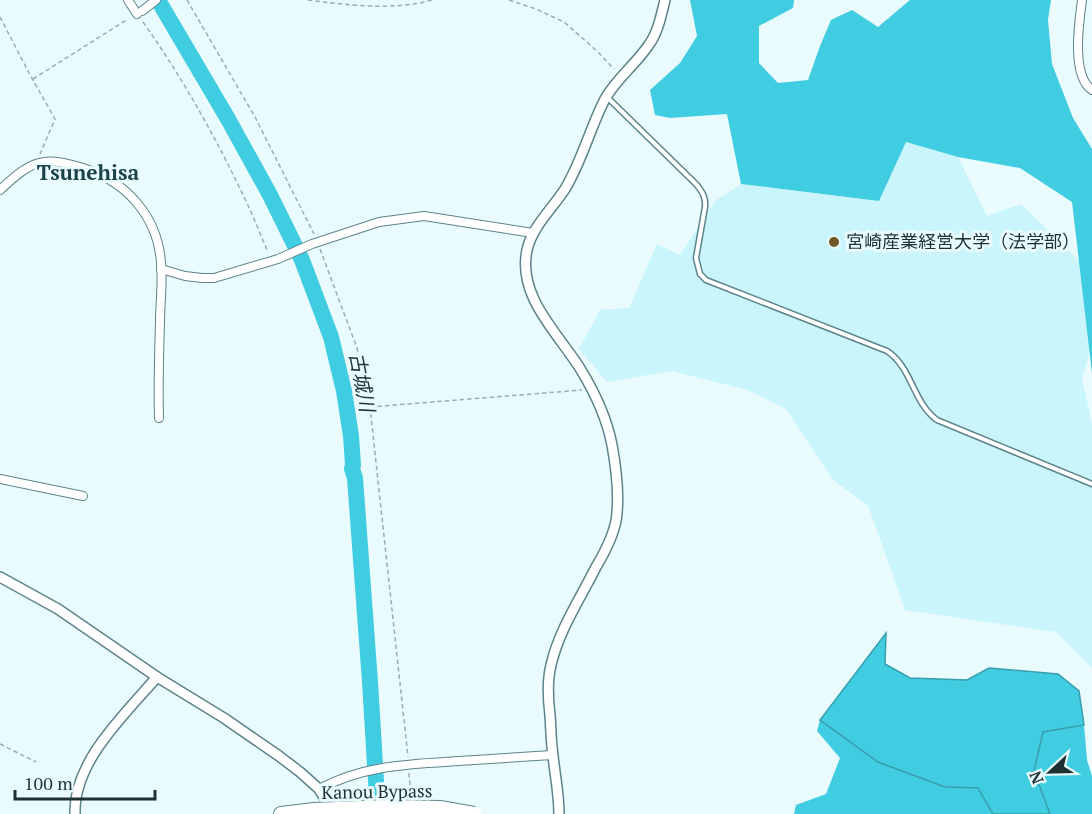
<svg xmlns="http://www.w3.org/2000/svg" width="1092" height="814" font-family="'PT Serif','Noto Sans JP',serif">
	<rect width="100%" height="100%" fill="#eafbfe"/>
	<!-- built -->
	<path fill="#caf5fc" d="M905 142 958 157 987 216 1021 204 1092 273V347L1082 377 1092 424V668L1056 632 905 610 868 505 834 481 786 409 748 390 671 371 607 382 579 349 600 310 629 308 657 244 680 255 715 201 741 184 879 201Z"/>
	<!-- forest -->
	<g fill="#41cde1">
		<path d="M690 0H794L793 8 759 26V63L778 83 808 80 820 46 831 20 852 10 878 27 910 0H1051L1048 20 1052 64 1073 118 1092 149V373L1072 202 1020 168 958 157 906 142 879 201 741 184 727 114 670 118 655 115 650 90 680 63 697 36Z"/>
		<path d="M820 720 878 762 945 787 978 788 993 814H794L796 805 826 794 840 758 817 731Z"/>
		<path d="M1084 725 1087 760 1092 776V814H1050L1034 771 1043 732Z"/>
	</g>
	<!-- water -->
	<path fill="#41cde1" stroke="#379ead" stroke-width="1.5" d="M886 633 885 664 910 678 967 680 989 668 1058 674 1079 691 1084 725 1043 732 1034 771 1050 814H993L978 788 945 787 878 762 820 720Z"/>
	<g fill="none" stroke-linecap="round" stroke-linejoin="round">
		<!-- river -->
		<path stroke="#41cde1" stroke-width="16" d="M158 0 228 119 270 195 302 260 331 337 344 391 351 436 353 465 352 469 355 478 370 682 378 814"/>
		<!-- service casing -->
		<g stroke="#5c848b" stroke-width="7">
			<path id="service" d="M608 98 697 185C702 192 706 197 705 207L696 258 700 274 706 280 887 351C912 367 913 403 937 420L1092 484"/>
		</g>
		<!-- minor casing -->
		<g stroke="#5c848b" stroke-width="10">
			<g id="minor">
				<path d="M128 0 137 14"/>
				<path d="M1082 0C1079 22 1071 76 1092 90"/>
				<path d="M142 11 156 0"/>
				<path d="M0 190C32 160 43 155 86 169 128 183 158 218 161 263 163 282 160 303 160 322 159 354 158 386 159 418"/>
				<path d="M161 269 185 276 202 278H214L278 259 312 244 379 222 424 216 533 233"/>
				<path d="M0 479 83 496"/>
				<path d="M319 789C364 765 410 764 459 761 490 759 521 757 552 755"/>
			</g>
		</g>
		<!-- tertiary casing -->
		<g stroke="#5c848b" stroke-width="12">
			<g id="tertiary">
				<path d="M0 577 58 609 157 677 224 718 279 756 300 772 319 789 334 813"/>
				<path d="M75 814C73 762 125 714 157 677"/>
				<path d="M559 814C559 794 555 775 553 756 551 742 551 729 550 715 548 699 547 681 551 665 559 630 580 599 596 567 605 552 616 530 617 513 619 491 616 467 612 445 607 419 595 393 581 370 559 334 517 297 527 250 532 227 552 209 565 189 582 161 590 128 605 99 616 79 635 65 648 46 658 33 661 16 665 0"/>
			</g>
		</g>
		<!-- trunk casing -->
		<g stroke="#5c848b" stroke-width="16">
			<path id="trunk" d="M281 814 314 810"/>
		</g>
		<!-- path -->
		<g stroke="#9cadb0" stroke-width="1.5" stroke-dasharray="4.5 3" stroke-linecap="butt">
			<path d="M187 0 255 117 314 234"/>
			<path d="M308 0C346 5 395 11 432 0"/>
			<path d="M509 0 536 9 564 22 598 52 614 69"/>
			<path d="M0 17 29 73 55 119 40 154"/>
			<path d="M143 22C182 77 215 136 244 197 253 215 260 234 268 252"/>
			<path d="M33 79 128 19"/>
			<path d="M320 249 357 348 370 407 408 757"/>
			<path d="M370 407 582 390"/>
			<path d="M0 744 36 762"/>
			<path d="M409 773 411 796"/>
		</g>
		<!-- service -->
		<use href="#service" stroke="#fff" stroke-width="4"/>
		<!-- minor -->
		<use href="#minor" stroke="#fff" stroke-width="8"/>
		<!-- tertiary -->
		<use href="#tertiary" stroke="#fff" stroke-width="9"/>
		<!-- trunk -->
		<use href="#trunk" stroke="#fff" stroke-width="14"/>
		<!-- trunk-bridge casing -->
		<g stroke="#5c848b" stroke-width="16" stroke-linecap="butt">
			<path id="trunk-bridge" d="M314 810 386 807 440 808 474 814"/>
		</g>
		<!-- trunk-bridge -->
		<use href="#trunk-bridge" stroke="#fff" stroke-width="14"/>
	</g>
	<!-- markers -->
	<circle fill="#6f5727" stroke="#eafbfe" stroke-width="2" cx="834" cy="242" r="6"/>
	<g text-anchor="middle" stroke-width="6" stroke-linejoin="round" paint-order="stroke">
		<!-- poi labels -->
		<g font-size="18" fill="#1f3033" stroke="#eafbfe" text-anchor="start">
			<text x="846" y="248">宮崎産業経営大学（法学部）</text>
		</g>
		<!-- street labels -->
		<g font-size="18" fill="#1f3033" stroke="#eafbfe">
			<text transform="translate(377 792) rotate(-1)" y="6">Kanou Bypass</text>
		</g>
		<!-- water labels -->
		<g font-size="20" font-style="italic" fill="#20373b" stroke="#eafbfe">
			<text transform="translate(362 382) rotate(79)" y="7">古城川</text>
		</g>
		<!-- quarter labels -->
		<g font-size="21" font-weight="bold" fill="#1b434a" stroke="#eafbfe">
			<text x="88" y="180">Tsunehisa</text>
		</g>
	</g>
	<!-- north arrow -->
	<g transform="translate(1050 772) rotate(248)" stroke="#eafbfe" stroke-width="4.5" paint-order="stroke">
	<path d="M0-4.5L10 22L0 15L-10 22Z" fill="#1f3033"/>
	<text y="-9" font-size="16" font-weight="bold" text-anchor="middle" fill="#1f3033">N</text>
	</g>
	<!-- scale -->
	<path d="M15 790v9h140v-9" fill="none" stroke="#1f3033" stroke-width="3"/>
	<text x="24" y="790" font-size="18" fill="#1f3033" stroke="#eafbfe" stroke-width="4.5" paint-order="stroke">100 m</text>
</svg>
